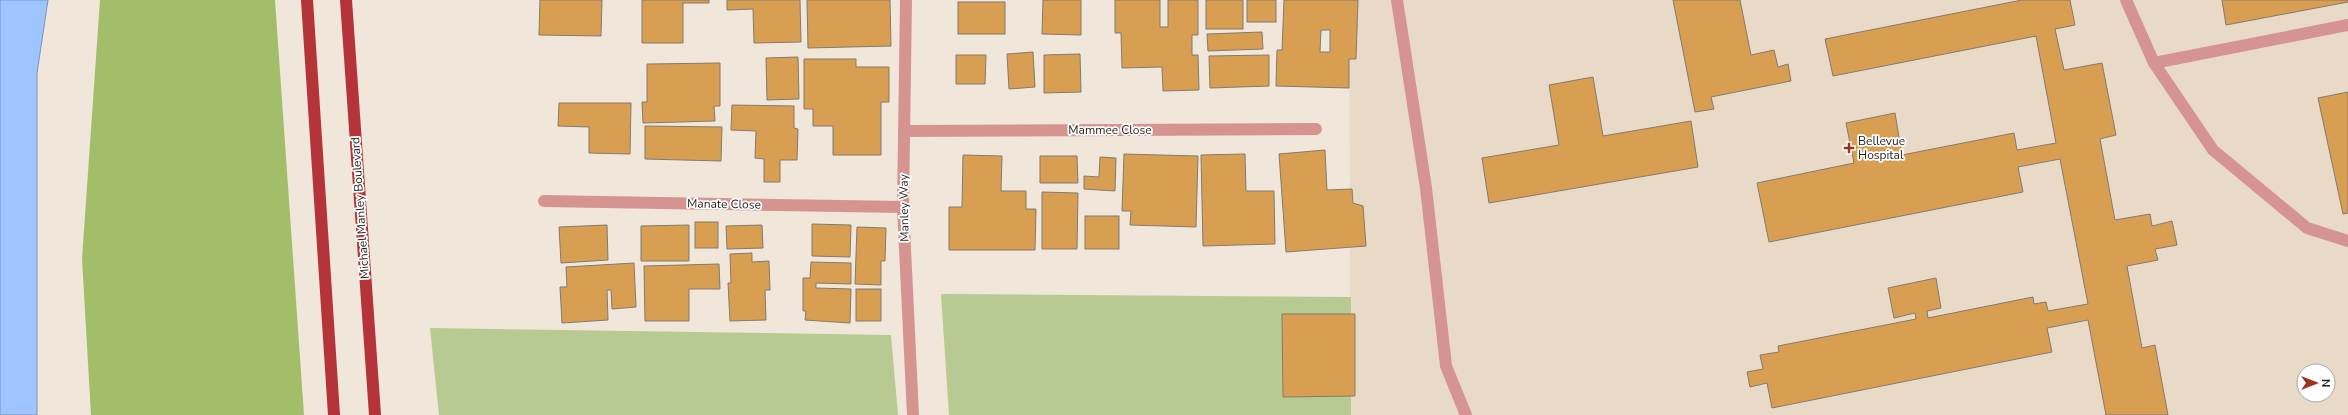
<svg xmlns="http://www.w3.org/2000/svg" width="2348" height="415" font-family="'Nunito Sans',sans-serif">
	<rect width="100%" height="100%" fill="#f0e6d9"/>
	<!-- built -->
	<path fill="#e9dac8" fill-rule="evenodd" d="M1349 0H2348V415H1351ZM2304 371H2328V395H2304Z"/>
	<!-- green -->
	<g fill="#b6ca91">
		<path d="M941 294 1351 297V415H949Z"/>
		<path d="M430 328 891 335 898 415H439Z"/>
	</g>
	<!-- forest -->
	<path fill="#a2be69" d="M100 0H275L304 415H91L82 259Z"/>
	<!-- water -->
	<path fill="#9ec5ff" stroke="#7993ba" d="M0 0H48L37 73V415H0Z"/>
	<!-- building -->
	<g fill="#d89f52" stroke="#837a6f" fill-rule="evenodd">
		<path d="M540 0H602L601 36 539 35Z"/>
		<path d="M642 0H709V3H683V43H642Z"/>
		<path d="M727 0H800L801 42 754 43 753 9 727 10Z"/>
		<path d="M807 0H890L891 46 808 48Z"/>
		<path d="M1043 0H1081V35L1042 34Z"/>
		<path d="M1115 0H1160V27H1168V0H1198V35H1192V55H1198L1199 90 1163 91 1162 67 1122 68 1121 33H1115Z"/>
		<rect x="1206" y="0" width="37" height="29"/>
		<rect x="1247" y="0" width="29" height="22"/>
		<path d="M1284 0H1358L1356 59H1349V88L1276 86 1277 50H1282ZM1321 30H1330V52H1320Z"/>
		<path d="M1673 0H1740L1751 55 1774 50 1778 67 1788 64 1791 81 1711 97 1714 109 1695 112Z"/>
		<path d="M2022 0H2070L2075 25 2055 29 2064 70 2102 63 2116 135 2100 139 2115 220 2150 214 2152 226 2172 221 2177 245 2155 249 2158 260 2127 266 2142 348 2155 345 2168 415H2106L2088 320 2047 328 2052 352 1772 408 1767 383 1750 387 1747 372 1763 369 1760 355 1779 352 1778 346 1916 319 1915 313 1894 318 1888 288 1936 278 1941 308 1927 311 1928 318 2033 297 2034 304 2046 302 2048 311 2088 304 2060 159 2018 167 2023 192 1769 242 1757 183 1854 163 1846 123 1895 113 1902 155 2014 133 2017 150 2056 143 2036 36 1833 76 1825 39Z"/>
		<path d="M2222 0H2348V2L2226 25Z"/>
		<rect x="958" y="2" width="47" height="32"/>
		<path d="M1262 32 1263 49 1208 51 1207 34Z"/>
		<path d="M1033 52 1035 87 1009 89 1007 54Z"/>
		<path d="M1080 54 1081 92 1044 93V55Z"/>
		<path d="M956 55H986L985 84H956Z"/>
		<path d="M1269 55V86L1210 88 1209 56Z"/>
		<path d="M798 57 799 99 767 100 766 58Z"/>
		<path d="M804 59H856V67H889V102H881V155H833V126H813V109H804Z"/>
		<path d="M720 63V106H714L715 121 643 123 642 102H647V64Z"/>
		<path d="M1593 77 1603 136 1691 121 1698 167 1489 203 1482 158 1559 145 1549 85Z"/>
		<path d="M2348 92V213L2343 214 2318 98Z"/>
		<path d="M559 103H631L630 154 589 153V127L558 126Z"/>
		<path d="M732 105 794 106V128L798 129 797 160H780V182H764V159L755 158 756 131 731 130Z"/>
		<path d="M645 126 722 127 721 161 645 159Z"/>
		<path d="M1325 150 1327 190 1352 189 1353 203 1363 206 1366 246 1286 252 1279 154Z"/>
		<path d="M1124 154 1198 156 1196 227 1130 225 1131 211H1122Z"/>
		<path d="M1245 154 1246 191H1274L1275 244 1203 246 1201 155Z"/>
		<path d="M963 155 1002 156 1001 191H1026V209H1036L1035 250H949V207H962Z"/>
		<path d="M1040 156H1077L1078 183H1040Z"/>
		<path d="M1100 157 1116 158 1115 191 1084 189V176L1099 177Z"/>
		<path d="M1042 192 1078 193 1077 249H1042Z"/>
		<rect x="1085" y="216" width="34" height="33"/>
		<rect x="695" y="222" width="23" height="26"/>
		<path d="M812 224 851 225 850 257 812 256Z"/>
		<path d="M607 225 608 260 561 263 559 227Z"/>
		<path d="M689 225V261H641V226Z"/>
		<path d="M762 225 763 248 727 249 726 226Z"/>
		<path d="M857 227 886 228 885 261H881V285L855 284Z"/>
		<path d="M752 253V262L769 261 770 290H765L766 320 730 321 728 283H731L730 254Z"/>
		<path d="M811 262 851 263V284L816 283V288L851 289 850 323 805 320 806 311H803V278H810Z"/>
		<path d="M634 263 636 307 612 309 611 290H607L608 320 562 323 560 287H567L566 267Z"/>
		<path d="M719 264 720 289H689V321H645L644 266Z"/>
		<rect x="856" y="289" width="25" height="32"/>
		<path d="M1282 314H1355V396L1283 397Z"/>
	</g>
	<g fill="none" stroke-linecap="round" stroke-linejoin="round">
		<!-- service -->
		<g stroke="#d59490" stroke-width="12">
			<path d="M1397 0 1426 188 1446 366 1466 415"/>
			<path d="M2126 0 2154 63 2213 150 2307 228 2348 241"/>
			<path d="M2154 63 2348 25"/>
		</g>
		<!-- minor -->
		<g stroke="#d59490" stroke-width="12">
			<path d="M906 0 903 207 913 415"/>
			<path d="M904 131 1316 129"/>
			<path d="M544 201 903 207"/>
		</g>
		<!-- trunk -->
		<g stroke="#b43439" stroke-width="12">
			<path d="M307 0 334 415"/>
			<path d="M346 0 375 415"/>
		</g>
	</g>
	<!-- markers -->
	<path fill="#9b331c" stroke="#fff" stroke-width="1.5" d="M1847 142h4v4h4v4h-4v4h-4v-4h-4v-4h4z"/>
	<g text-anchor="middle" stroke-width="3.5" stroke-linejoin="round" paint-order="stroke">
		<!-- street labels -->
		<g font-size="12" fill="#221f1a" stroke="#fff">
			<text x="1110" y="134">Mammee Close</text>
			<text transform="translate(724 204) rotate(1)" y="4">Manate Close</text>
			<text transform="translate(360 208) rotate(-94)" y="4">Michael Manley Boulevard</text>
			<text transform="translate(904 208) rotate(-91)" y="4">Manley Way</text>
		</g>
		<!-- poi labels -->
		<g font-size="12" fill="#221f1a" stroke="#fff" text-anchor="start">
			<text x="1858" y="145">Bellevue<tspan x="1858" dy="14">Hospital</tspan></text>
		</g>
	</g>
	<!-- north arrow -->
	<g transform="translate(2316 383) rotate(90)"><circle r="19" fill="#ffffff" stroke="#a7a5a3"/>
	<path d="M0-3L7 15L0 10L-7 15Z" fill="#9b331c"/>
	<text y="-6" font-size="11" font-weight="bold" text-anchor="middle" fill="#221f1a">N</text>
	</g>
</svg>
